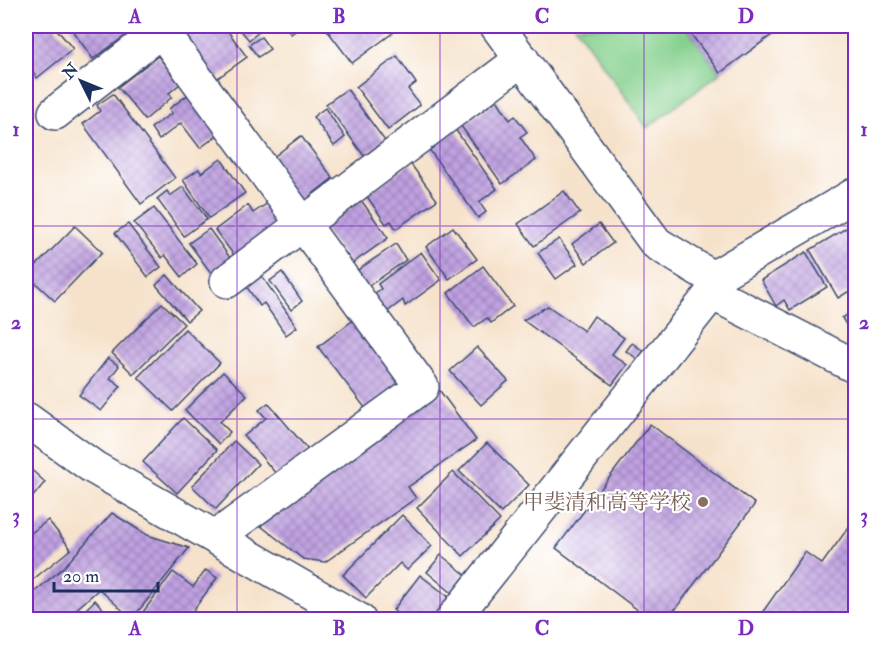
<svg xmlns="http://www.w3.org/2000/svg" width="881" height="645" font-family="'IM FELL Double Pica','Noto Serif JP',serif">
	<defs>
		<pattern id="building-cross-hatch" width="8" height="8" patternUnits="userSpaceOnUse" patternTransform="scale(1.5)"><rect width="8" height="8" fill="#c0a1e1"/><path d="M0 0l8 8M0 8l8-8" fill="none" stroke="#9b84ba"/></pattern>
	</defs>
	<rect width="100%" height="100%" fill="#fff"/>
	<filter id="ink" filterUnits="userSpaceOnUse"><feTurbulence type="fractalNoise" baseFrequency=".0167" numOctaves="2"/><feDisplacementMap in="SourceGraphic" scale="12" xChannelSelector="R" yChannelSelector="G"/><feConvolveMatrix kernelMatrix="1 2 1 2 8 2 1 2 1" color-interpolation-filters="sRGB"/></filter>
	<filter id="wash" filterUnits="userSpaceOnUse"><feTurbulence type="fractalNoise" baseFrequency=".008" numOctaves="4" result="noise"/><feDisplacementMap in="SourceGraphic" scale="24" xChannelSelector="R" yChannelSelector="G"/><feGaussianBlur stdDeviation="1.35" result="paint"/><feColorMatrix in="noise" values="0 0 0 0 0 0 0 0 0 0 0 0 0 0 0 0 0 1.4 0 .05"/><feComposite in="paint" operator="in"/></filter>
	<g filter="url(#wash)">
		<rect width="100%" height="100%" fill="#f6e2cb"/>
		<!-- green -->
		<path fill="#85d08d" stroke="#508076" stroke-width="1.5" d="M575 26H685L720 73 647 128Z"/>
		<g id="blocks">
			<!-- building -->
			<g fill="url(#building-cross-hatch)">
				<path d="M31 26H54L73 49 37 78 26 63V30Z"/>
				<path d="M69 26H139L93 59Z"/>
				<path d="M190 26H224L247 57 215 80 180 33Z"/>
				<path d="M237 26H266L249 40Z"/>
				<path d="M284 26H302L291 34Z"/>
				<path d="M324 26H402L352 63Z"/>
				<path d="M685 26H784L720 73Z"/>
				<path d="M261 37 270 49 258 57 249 45Z"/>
				<path d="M158 56 180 84 169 93 172 97 145 120 118 87Z"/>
				<path d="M397 56 416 83 408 89 420 105 388 130 356 87Z"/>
				<path d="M347 89 385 141 364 156 326 104Z"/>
				<path d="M113 94 175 178 141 204 83 124 100 111 97 105Z"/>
				<path d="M189 94 219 134 200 148 181 123 159 140 151 128 172 113 169 109Z"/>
				<path d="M497 100 510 120 515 116 527 132 520 137 536 160 502 184 461 126Z"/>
				<path d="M325 108 345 137 334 146 313 117Z"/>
				<path d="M455 129 497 189 479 202 486 212 478 218 428 148Z"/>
				<path d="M301 136 333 178 310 196 315 202 304 211 267 162Z"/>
				<path d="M221 159 245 193 209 218 183 180 199 169 201 173Z"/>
				<path d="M410 163 437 200 396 229 391 221 386 224 366 195Z"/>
				<path d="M183 187 207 219 184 236 157 199 167 191 170 196Z"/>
				<path d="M564 191 580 213 534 246 518 224Z"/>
				<path d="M361 200 388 238 350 265 322 227Z"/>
				<path d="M268 203 286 227 239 262 215 230 248 205 253 213Z"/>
				<path d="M154 208 197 264 182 277 165 255 162 258 134 223Z"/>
				<path d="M856 222V287L838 298 810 250Z"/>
				<path d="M128 224 161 267 148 277 115 233Z"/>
				<path d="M599 224 613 243 586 263 572 244Z"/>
				<path d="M75 226 102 252 55 301 27 275Z"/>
				<path d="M453 227 477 259 449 279 426 247Z"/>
				<path d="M209 229 236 266 217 281 189 243Z"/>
				<path d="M559 239 577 264 556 279 538 253Z"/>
				<path d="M396 244 406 260 363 290 352 274Z"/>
				<path d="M421 252 441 280 405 306 403 300 383 315 369 297 381 289 378 284Z"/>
				<path d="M806 252 827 287 790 310 784 300 776 306 761 280Z"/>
				<path d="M483 266 513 306 491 323 487 318 474 327 448 293Z"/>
				<path d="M282 272 302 301 291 310 270 281Z"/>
				<path d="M167 275 199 311 187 321 156 285Z"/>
				<path d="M261 275 297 327 286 335 264 303 260 306 246 286Z"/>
				<path d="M162 303 184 324 133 374 112 353Z"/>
				<path d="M548 306 584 331 594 316 624 338 612 354 627 365 612 385 523 320Z"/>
				<path d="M856 310V341L842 318Z"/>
				<path d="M356 318 404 380 366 409 318 347Z"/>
				<path d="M185 329 220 363 173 411 138 377Z"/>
				<path d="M632 343 646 353 641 361 626 351Z"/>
				<path d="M477 347 508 381 481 405 450 371Z"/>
				<path d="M108 358 119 366 110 378 121 386 101 411 79 395Z"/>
				<path d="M223 372 247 395 220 422 230 432 219 444 185 410Z"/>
				<path d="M440 391 476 440 408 487 416 498 325 562 303 559 256 522Z"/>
				<path d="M268 403 309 451 278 476 244 436 266 418 259 410Z"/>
				<path d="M183 418 217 450 177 493 143 462Z"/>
				<path d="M650 424 755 504 667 620H651L556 548Z"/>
				<path d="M234 441 258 464 216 509 192 486Z"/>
				<path d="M487 443 529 485 501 513 459 471Z"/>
				<path d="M26 465 45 482 26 505Z"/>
				<path d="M453 472 500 520 463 556 417 508Z"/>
				<path d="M112 513 147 535 189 548 132 619 99 589 64 620H36L26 608V599L64 567Z"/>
				<path d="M402 515 432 546 407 570 400 563 366 598 343 575Z"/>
				<path d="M856 517V602L843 620H757L805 552 822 564Z"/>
				<path d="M48 520 71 549 26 585V537Z"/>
				<path d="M441 555 466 575 452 593 427 572Z"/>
				<path d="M206 570 217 578 186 620H137L173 572 193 587Z"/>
				<path d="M420 575 450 598 434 620H405L393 610Z"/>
				<path d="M95 600 113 620H75Z"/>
			</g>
		</g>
	</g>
	<g filter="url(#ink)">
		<use href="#blocks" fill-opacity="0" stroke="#3c4a6e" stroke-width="1.5"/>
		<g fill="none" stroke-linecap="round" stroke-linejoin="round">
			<!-- minor casing -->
			<g stroke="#3c4a6e" stroke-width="36">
				<g id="minor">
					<path d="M158 26 422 387 216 537"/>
					<path d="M497 26 656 243 713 278 856 194"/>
					<path d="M55 113 167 26"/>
					<path d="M713 278 712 293 856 367"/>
					<path d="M227 281 522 59"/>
					<path d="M26 419 93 467 359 620"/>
					<path d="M452 620 712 293"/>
				</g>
			</g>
			<!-- minor -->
			<use href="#minor" stroke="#fff" stroke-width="33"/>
		</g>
	</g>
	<!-- grid -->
	<path fill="none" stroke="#7b2cbf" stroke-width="1.5" stroke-opacity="0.55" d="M237 26V620M440 26V620M644 26V620M26 226H856M26 419H856"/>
	<!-- markers -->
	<circle fill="#8d6e63" stroke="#fff" stroke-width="2" cx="703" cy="502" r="6"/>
	<g text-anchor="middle" stroke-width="4.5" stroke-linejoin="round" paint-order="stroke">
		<!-- education labels -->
		<g font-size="21" fill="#785e54" stroke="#fff" text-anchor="end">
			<text x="691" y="509">甲斐清和高等学校</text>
		</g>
	</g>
	<!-- margin -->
	<rect width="881" height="645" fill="none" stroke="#fff" stroke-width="66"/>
	<!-- north arrow -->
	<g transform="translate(81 81) rotate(313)" stroke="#ffffff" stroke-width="4.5" paint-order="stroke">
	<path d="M0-4.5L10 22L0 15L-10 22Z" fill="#1b2f5e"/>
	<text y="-9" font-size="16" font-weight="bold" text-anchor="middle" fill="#1b2f5e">N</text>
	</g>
	<!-- scale -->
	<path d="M54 582v9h104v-9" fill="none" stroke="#1b2f5e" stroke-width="3"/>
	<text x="63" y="582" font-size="18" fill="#1b2f5e" stroke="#ffffff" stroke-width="4.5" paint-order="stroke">20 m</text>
	<rect x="33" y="33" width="815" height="579" fill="none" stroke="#7b2cbf" stroke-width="2"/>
	<g font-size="20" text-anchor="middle" font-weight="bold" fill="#7b2cbf">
		<text x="135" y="23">A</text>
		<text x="339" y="23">B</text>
		<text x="542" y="23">C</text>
		<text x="746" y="23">D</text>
		<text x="16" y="136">1</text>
		<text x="864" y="136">1</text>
		<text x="16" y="329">2</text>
		<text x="864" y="329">2</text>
		<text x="16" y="522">3</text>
		<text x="864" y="522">3</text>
		<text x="135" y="635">A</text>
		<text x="339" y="635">B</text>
		<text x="542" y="635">C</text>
		<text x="746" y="635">D</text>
	</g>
</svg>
